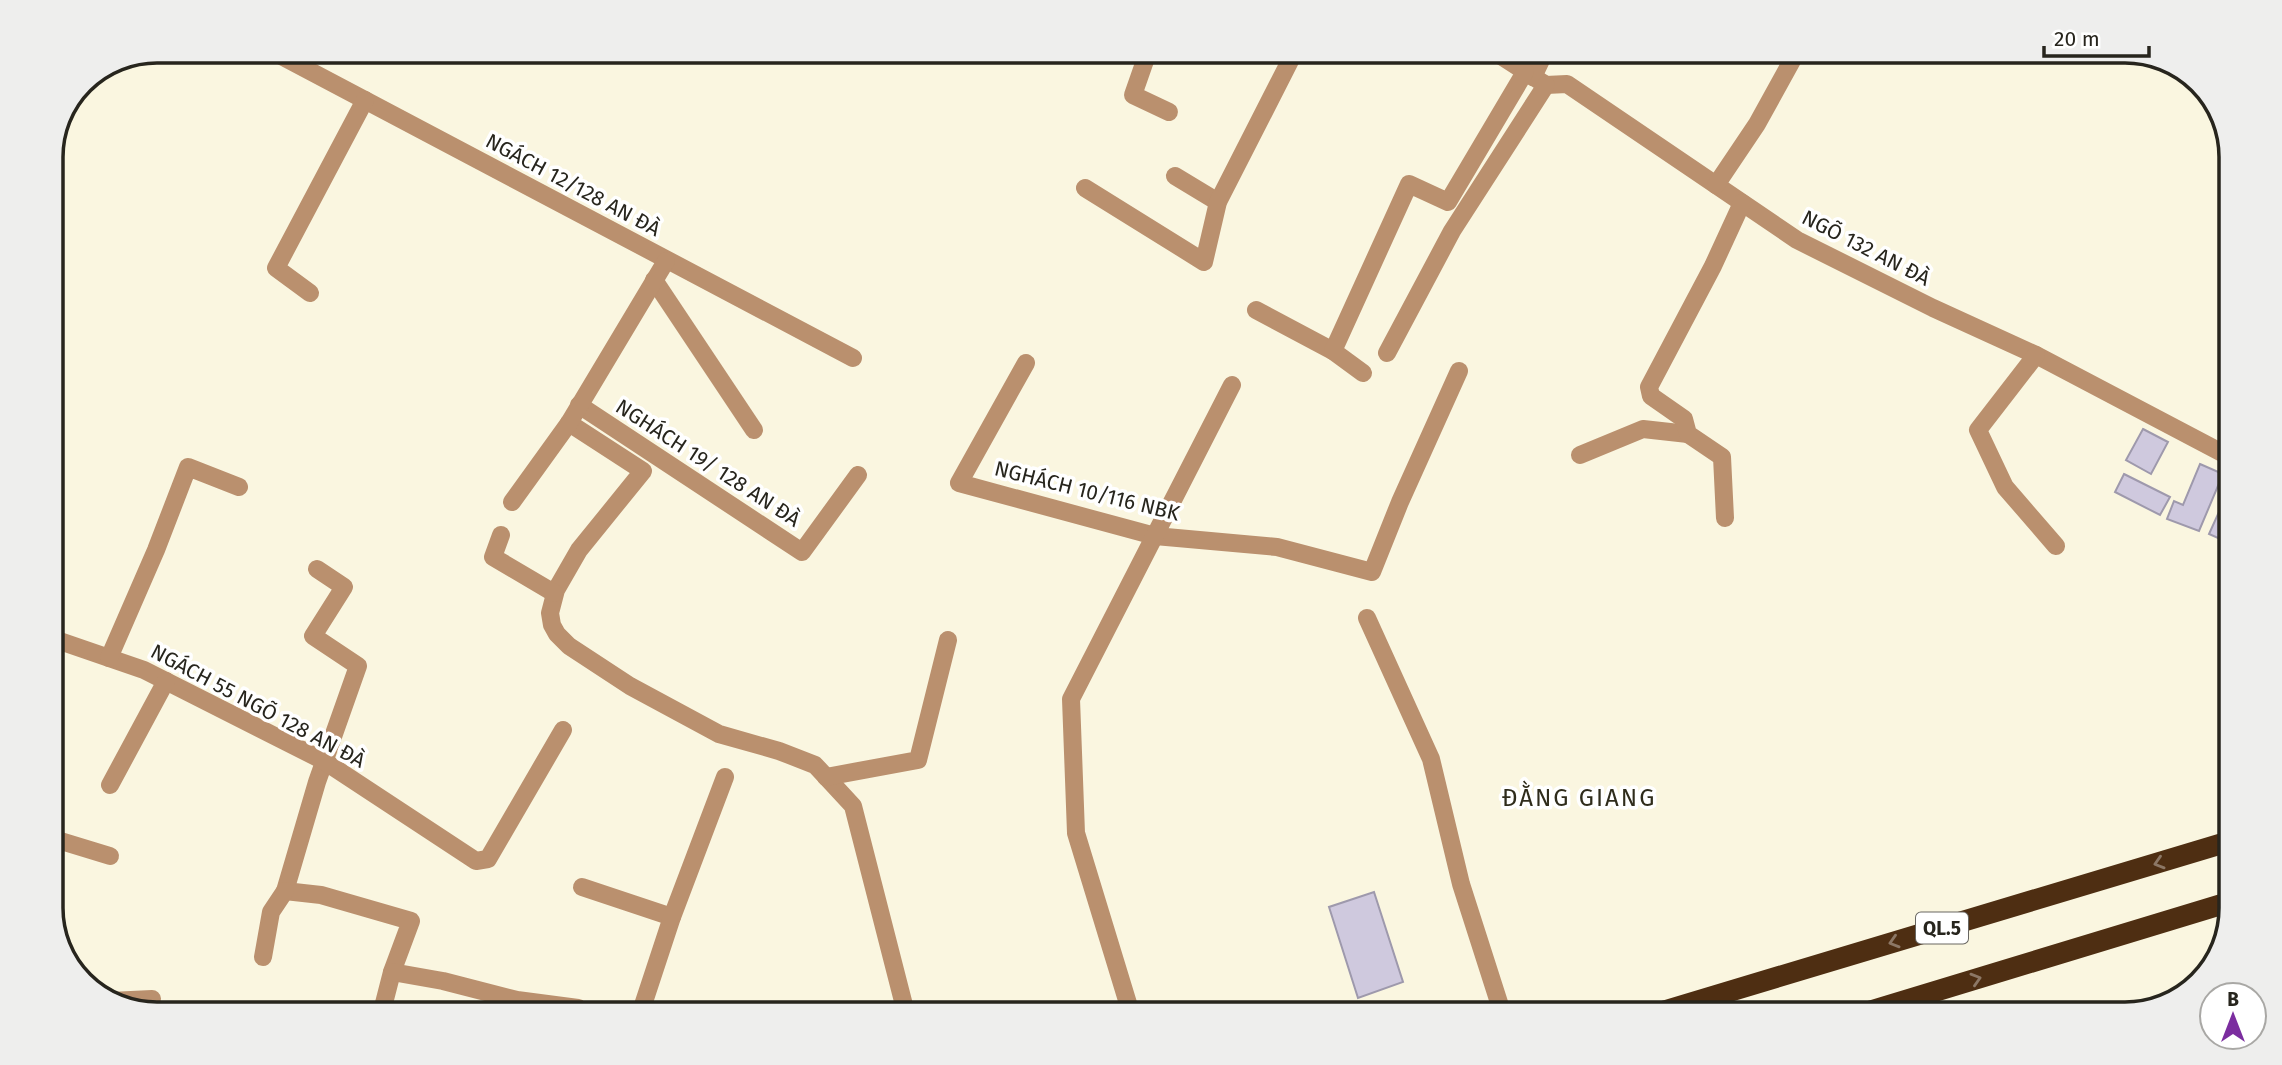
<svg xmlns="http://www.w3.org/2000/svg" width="2282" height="1065" font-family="'Fira Sans',sans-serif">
	<rect width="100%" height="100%" fill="#faf6e0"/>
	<!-- building -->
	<g fill="#cfc9de" stroke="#9e99ac" stroke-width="2">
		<path d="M2143 429 2168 442 2151 474 2126 460Z"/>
		<path d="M2200 464 2223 474 2199 531 2167 519 2174 501 2183 505Z"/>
		<path d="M2124 474 2170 497 2160 515 2115 492Z"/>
		<path d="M2228 492 2227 542 2209 534Z"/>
		<path d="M1374 892 1403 982 1358 998 1329 907Z"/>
	</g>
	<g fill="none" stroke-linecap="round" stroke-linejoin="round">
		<!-- lane -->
		<g stroke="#ba906e" stroke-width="18">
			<path d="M272 51 853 358"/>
			<path d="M1147 55 1133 95 1169 112"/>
			<path d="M1501 56 1546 85 1567 84 1797 240 1933 308 2036 355 2228 456"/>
			<path d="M2155 59 2180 70"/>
			<path d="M1533 77 1543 56"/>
			<path d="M1175 176 1218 202"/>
			<path d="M1716 185 1757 124 1794 57"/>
			<path d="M1085 188 1204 262 1218 202 1293 55"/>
			<path d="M654 280 754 430"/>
			<path d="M310 293 276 268 365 100"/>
			<path d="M1256 310 1333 351"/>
			<path d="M1387 353 1452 231 1546 85"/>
			<path d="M2036 355 1978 430 2005 487 2056 546"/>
			<path d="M1026 363 959 483 1155 536 1277 547 1372 572 1400 502 1459 371"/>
			<path d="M1363 373 1333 351 1409 184 1448 202 1525 72"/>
			<path d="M579 405 802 552 858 475"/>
			<path d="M569 423 643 471 579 550 556 590 550 613 552 625 557 634 569 646 630 686 719 734 779 751 815 765 853 806 905 1009"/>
			<path d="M1580 455 1643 429 1688 434"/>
			<path d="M512 502 569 423 666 261"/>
			<path d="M1725 518 1722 457 1688 434 1684 419 1651 396 1649 387 1713 266 1742 203"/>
			<path d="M501 535 493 557 554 593"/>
			<path d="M317 569 344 587 313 636 358 666 317 782 285 891 321 895 411 921 392 972 383 1007"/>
			<path d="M1367 618 1431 759 1461 884 1502 1012"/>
			<path d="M51 638 144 670 324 761 476 861 488 859 563 730"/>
			<path d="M109 658 156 550 188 467 239 487"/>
			<path d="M826 777 918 760 948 640"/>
			<path d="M110 785 166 681"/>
			<path d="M51 838 110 856"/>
			<path d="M582 887 672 917"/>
			<path d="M263 957 271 912 285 891"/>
			<path d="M392 972 443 981 517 1000 578 1008"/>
			<path d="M110 1001 152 999"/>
			<path d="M642 1008 672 917 725 777"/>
			<path d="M1130 1010 1076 833 1071 699 1232 385"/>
		</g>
		<!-- highway -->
		<g stroke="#4e2e12" stroke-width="21">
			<path d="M1661 1012 2224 843"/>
			<path d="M1864 1013 2223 904"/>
		</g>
	</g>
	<!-- one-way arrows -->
	<defs><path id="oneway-chevron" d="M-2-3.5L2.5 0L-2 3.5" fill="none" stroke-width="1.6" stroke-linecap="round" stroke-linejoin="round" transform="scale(1.75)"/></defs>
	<g stroke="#8c7765">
		<use href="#oneway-chevron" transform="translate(2159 863) rotate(163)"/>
		<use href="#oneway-chevron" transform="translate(1894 942) rotate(163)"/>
		<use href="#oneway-chevron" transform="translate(1976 979) rotate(-17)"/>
	</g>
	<g text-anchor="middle" stroke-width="7" stroke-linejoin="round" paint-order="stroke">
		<!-- shield labels -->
		<rect fill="#fff" stroke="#686661" stroke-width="2" x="1916" y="912.5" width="52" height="31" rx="5"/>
		<g font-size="19" font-weight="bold" fill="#27251d">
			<text x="1942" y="935">QL.5</text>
		</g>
		<!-- street labels -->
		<g font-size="21" fill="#27251d" stroke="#fff">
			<text transform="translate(573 185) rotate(28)" y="7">NGÁCH 12/128 AN ĐÀ</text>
			<text transform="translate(1866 248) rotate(27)" y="7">NGÕ 132 AN ĐÀ</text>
			<text transform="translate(708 463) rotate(33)" y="7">NGHÁCH 19/ 128 AN ĐÀ</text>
			<text transform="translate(1087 491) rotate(14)" y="7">NGHÁCH 10/116 NBK</text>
			<text transform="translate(258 706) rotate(28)" y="7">NGÁCH 55 NGÕ 128 AN ĐÀ</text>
		</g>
		<!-- quarter labels -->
		<g font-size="24" letter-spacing="2" fill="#2f2c1b" stroke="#fff">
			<text x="1579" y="806">ĐẰNG GIANG</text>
		</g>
	</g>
	<!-- crop -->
	<path d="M0 0H2282V1065H0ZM157 63H2125A94 94 0 0 1 2219 157V908A94 94 0 0 1 2125 1002H157A94 94 0 0 1 63 908V157A94 94 0 0 1 157 63Z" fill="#eeeeed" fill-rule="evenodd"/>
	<path fill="none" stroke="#27251d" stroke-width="3.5" d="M157 63H2125A94 94 0 0 1 2219 157V908A94 94 0 0 1 2125 1002H157A94 94 0 0 1 63 908V157A94 94 0 0 1 157 63Z"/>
	<!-- north arrow -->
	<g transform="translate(2233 1016)"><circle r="33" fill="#ffffff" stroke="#a9a8a5" stroke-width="2"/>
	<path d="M0-5L12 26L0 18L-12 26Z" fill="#7b2d9f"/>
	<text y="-10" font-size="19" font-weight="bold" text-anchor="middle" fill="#27251d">B</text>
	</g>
	<!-- scale -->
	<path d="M2044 46v10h105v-10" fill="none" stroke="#27251d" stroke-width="3.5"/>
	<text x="2054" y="46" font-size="21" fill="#27251d" stroke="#ffffff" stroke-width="5" paint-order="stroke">20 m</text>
</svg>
